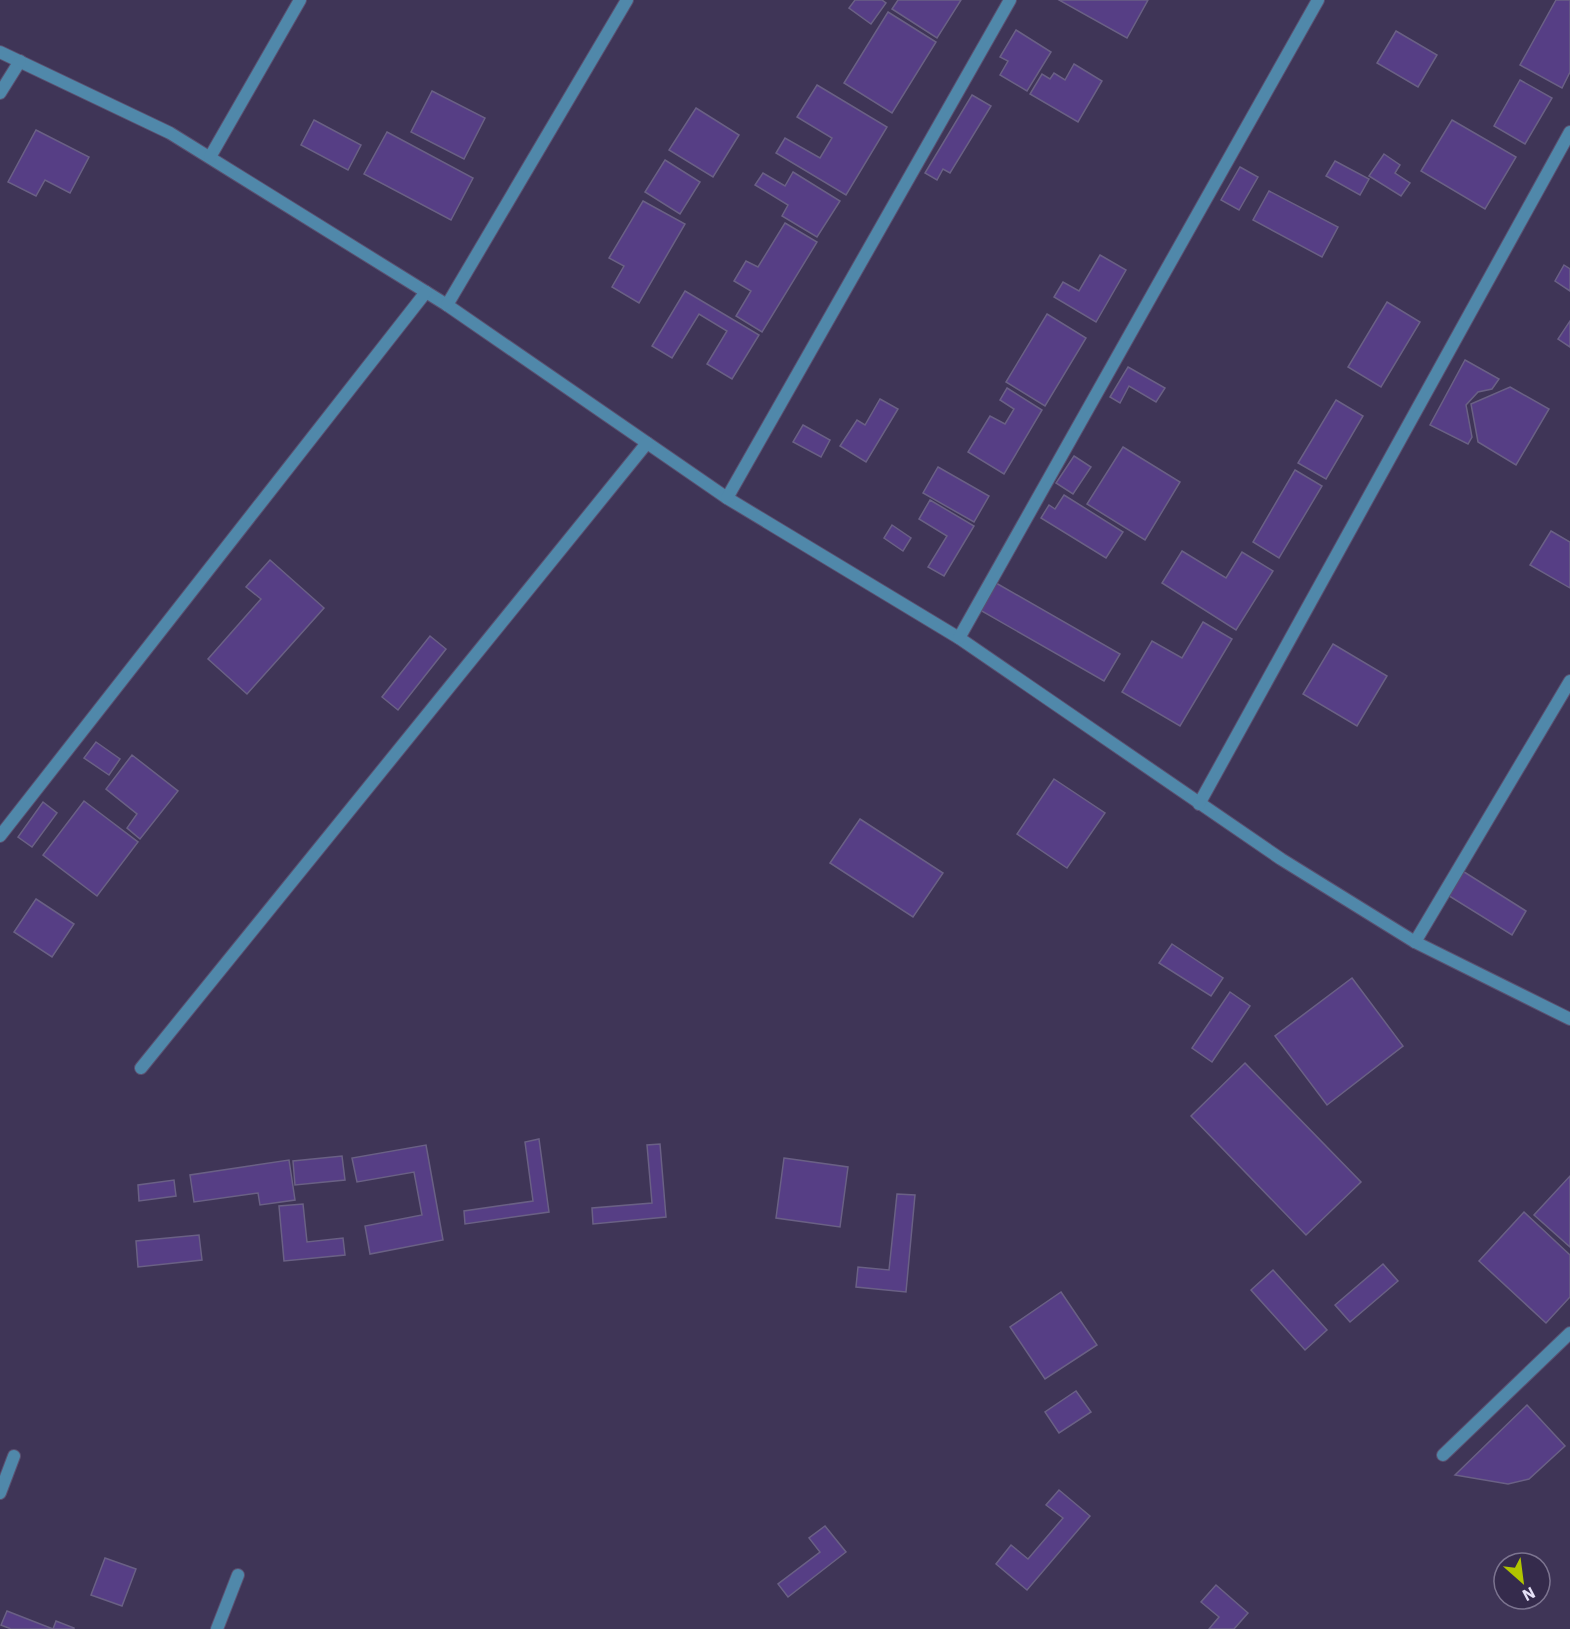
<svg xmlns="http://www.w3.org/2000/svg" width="1570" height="1629" font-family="'IBM Plex Sans',sans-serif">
	<rect width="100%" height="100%" fill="#3f3557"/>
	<!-- building -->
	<g fill="#563e85" stroke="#6a6085" stroke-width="1.5">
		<path d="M855 0H882L886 3 871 24 849 8Z"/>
		<path d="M898 0H961L937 38 892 9Z"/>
		<path d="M1059 0H1148L1127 38Z"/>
		<path d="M1556 0H1570V72L1562 88 1520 65Z"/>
		<path d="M888 12 936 42 892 113 844 83Z"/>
		<path d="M1016 30 1051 52 1027 91 1000 75 1008 61 1000 57Z"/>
		<path d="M1396 31 1437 55 1418 87 1377 63Z"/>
		<path d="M1074 64 1102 81 1078 122 1030 94 1042 74 1050 79 1054 73 1065 80Z"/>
		<path d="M1520 80 1552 98 1525 144 1494 126Z"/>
		<path d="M817 85 887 127 846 195 776 153 785 138 820 158 832 138 797 117Z"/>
		<path d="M432 91 485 118 464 159 411 132Z"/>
		<path d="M972 95 991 106 950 173 943 169 937 180 925 173Z"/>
		<path d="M696 108 739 135 713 177 669 150Z"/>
		<path d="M314 120 361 145 348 170 301 145Z"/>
		<path d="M1452 120 1516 157 1485 209 1421 171Z"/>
		<path d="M36 130 89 157 70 193 45 180 36 196 8 182Z"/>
		<path d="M387 132 473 178 451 220 364 174Z"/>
		<path d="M1384 154 1400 165 1395 173 1410 183 1401 196 1369 176Z"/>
		<path d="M665 160 700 182 680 214 645 192Z"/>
		<path d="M1335 161 1369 179 1360 195 1326 176Z"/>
		<path d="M1240 167 1258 177 1239 210 1221 200Z"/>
		<path d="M793 172 840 201 817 237 782 216 788 205 755 185 763 173 785 186Z"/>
		<path d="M1269 191 1338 227 1322 257 1253 220Z"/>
		<path d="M643 201 685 224 639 303 612 287 624 266 609 258Z"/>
		<path d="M785 223 817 242 762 332 736 316 751 291 734 281 746 261 758 267Z"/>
		<path d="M1100 255 1126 270 1096 322 1054 297 1063 282 1079 291Z"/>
		<path d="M1564 265 1570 269V291L1555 281Z"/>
		<path d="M685 291 759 335 732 379 707 364 727 331 699 314 672 358 652 346Z"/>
		<path d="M1387 302 1420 322 1381 387 1348 367Z"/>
		<path d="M1047 314 1086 338 1045 406 1006 382Z"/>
		<path d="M1570 321V347L1558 339Z"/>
		<path d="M1465 360 1499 379 1492 389 1478 392 1466 405 1472 437 1468 444 1430 425Z"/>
		<path d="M1128 367 1165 388 1156 402 1129 386 1120 403 1110 397Z"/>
		<path d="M1510 387 1549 409 1516 465 1478 442 1471 404Z"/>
		<path d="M1007 388 1042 410 1004 474 968 452 990 416 1005 424 1014 409 1000 400Z"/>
		<path d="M880 399 898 409 866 462 840 446 857 420 865 425Z"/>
		<path d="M1336 400 1363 416 1326 479 1298 463Z"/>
		<path d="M803 425 830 440 821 457 793 442Z"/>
		<path d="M1123 447 1180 482 1145 540 1087 504Z"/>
		<path d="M1074 456 1091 467 1073 494 1056 483Z"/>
		<path d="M938 467 989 496 974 522 923 493Z"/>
		<path d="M1295 470 1322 486 1279 558 1253 542Z"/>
		<path d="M1064 495 1123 532 1106 558 1041 518 1049 505 1055 509Z"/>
		<path d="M930 500 974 526 944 576 928 567 947 536 919 519Z"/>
		<path d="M892 525 911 538 903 551 884 538Z"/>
		<path d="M1551 531 1570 542V588L1530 565Z"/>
		<path d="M1182 551 1226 578 1242 552 1273 571 1236 630 1162 583Z"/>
		<path d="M270 560 324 608 247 694 208 659 261 599 246 587Z"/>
		<path d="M996 583 1120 654 1104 681 980 610Z"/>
		<path d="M1203 622 1232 639 1180 726 1122 692 1152 641 1182 658Z"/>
		<path d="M430 636 446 649 398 710 382 697Z"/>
		<path d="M1333 644 1387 676 1357 726 1303 694Z"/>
		<path d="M96 742 120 759 109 775 84 758Z"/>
		<path d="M132 755 178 791 140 839 127 828 137 814 106 789Z"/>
		<path d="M1054 779 1105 813 1067 868 1017 834Z"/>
		<path d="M84 801 138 842 97 896 43 855Z"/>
		<path d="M43 802 57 813 32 847 18 837Z"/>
		<path d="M860 819 943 873 913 917 830 863Z"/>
		<path d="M1461 870 1526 911 1512 935 1446 894Z"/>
		<path d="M36 899 74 924 52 957 14 932Z"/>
		<path d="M1172 944 1223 978 1211 996 1159 963Z"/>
		<path d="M1352 978 1403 1046 1327 1105 1275 1036Z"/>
		<path d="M1230 992 1250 1006 1212 1062 1192 1048Z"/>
		<path d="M1245 1063 1361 1182 1306 1235 1191 1116Z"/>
		<path d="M539 1139 549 1212 465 1224 464 1211 533 1201 525 1142Z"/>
		<path d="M660 1144 666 1217 593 1224 592 1208 652 1203 647 1145Z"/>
		<path d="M426 1145 443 1240 370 1254 365 1226 422 1215 414 1172 357 1182 352 1158Z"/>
		<path d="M342 1156 345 1180 295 1185 293 1161Z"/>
		<path d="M784 1158 848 1167 840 1227 776 1218Z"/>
		<path d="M289 1160 295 1200 260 1205 258 1193 194 1202 190 1175Z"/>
		<path d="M1570 1176V1247L1534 1215Z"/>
		<path d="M174 1180 176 1196 139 1201 138 1185Z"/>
		<path d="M897 1194 915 1195 906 1292 856 1287 858 1267 889 1270Z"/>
		<path d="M303 1204 307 1242 343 1238 345 1255 284 1261 279 1206Z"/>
		<path d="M1524 1212 1570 1255V1297L1546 1323 1479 1261Z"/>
		<path d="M199 1235 202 1260 138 1267 136 1241Z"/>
		<path d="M1383 1264 1398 1281 1350 1322 1335 1305Z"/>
		<path d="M1273 1270 1327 1330 1305 1350 1251 1290Z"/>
		<path d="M1061 1292 1097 1345 1045 1379 1010 1327Z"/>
		<path d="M1076 1391 1091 1412 1059 1433 1045 1412Z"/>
		<path d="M1527 1405 1565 1446 1529 1479 1508 1484 1455 1475Z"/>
		<path d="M1059 1490 1090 1516 1027 1590 996 1564 1011 1545 1028 1559 1063 1518 1046 1505Z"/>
		<path d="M825 1526 846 1552 788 1597 778 1584 820 1552 809 1538Z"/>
		<path d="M105 1558 136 1569 122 1606 91 1595Z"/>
		<path d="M1216 1585 1248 1613 1234 1629H1209L1219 1617 1201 1602Z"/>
		<path d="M7 1611 53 1629 56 1621 74 1628V1629H11L1 1625Z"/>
	</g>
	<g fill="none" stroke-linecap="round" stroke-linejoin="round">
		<!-- minor casing -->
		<g stroke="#5a5171" stroke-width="14">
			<g id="minor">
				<path d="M0 52 170 133 447 305 727 498 959 638 1281 859 1415 942 1570 1019"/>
				<path d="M0 93 20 61"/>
				<path d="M210 157 300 0"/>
				<path d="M447 305 627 0"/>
				<path d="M727 498 1010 0"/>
				<path d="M959 638 1318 0"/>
				<path d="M1199 804 1570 132"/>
				<path d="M0 836 426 292"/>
				<path d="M1415 942 1570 681"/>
				<path d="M141 1068 647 443"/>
				<path d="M1443 1455 1570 1333"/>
				<path d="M0 1493 14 1456"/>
				<path d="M217 1629 238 1575"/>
			</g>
		</g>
		<!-- minor -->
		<use href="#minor" stroke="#5088aa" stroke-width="12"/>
	</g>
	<!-- north arrow -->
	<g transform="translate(1522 1581) rotate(152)"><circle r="28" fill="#352b4c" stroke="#7c7490" stroke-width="1.5"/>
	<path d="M0-4.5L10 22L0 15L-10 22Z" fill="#b1c500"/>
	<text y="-9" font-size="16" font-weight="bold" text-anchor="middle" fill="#e6e1f7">N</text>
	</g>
</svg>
